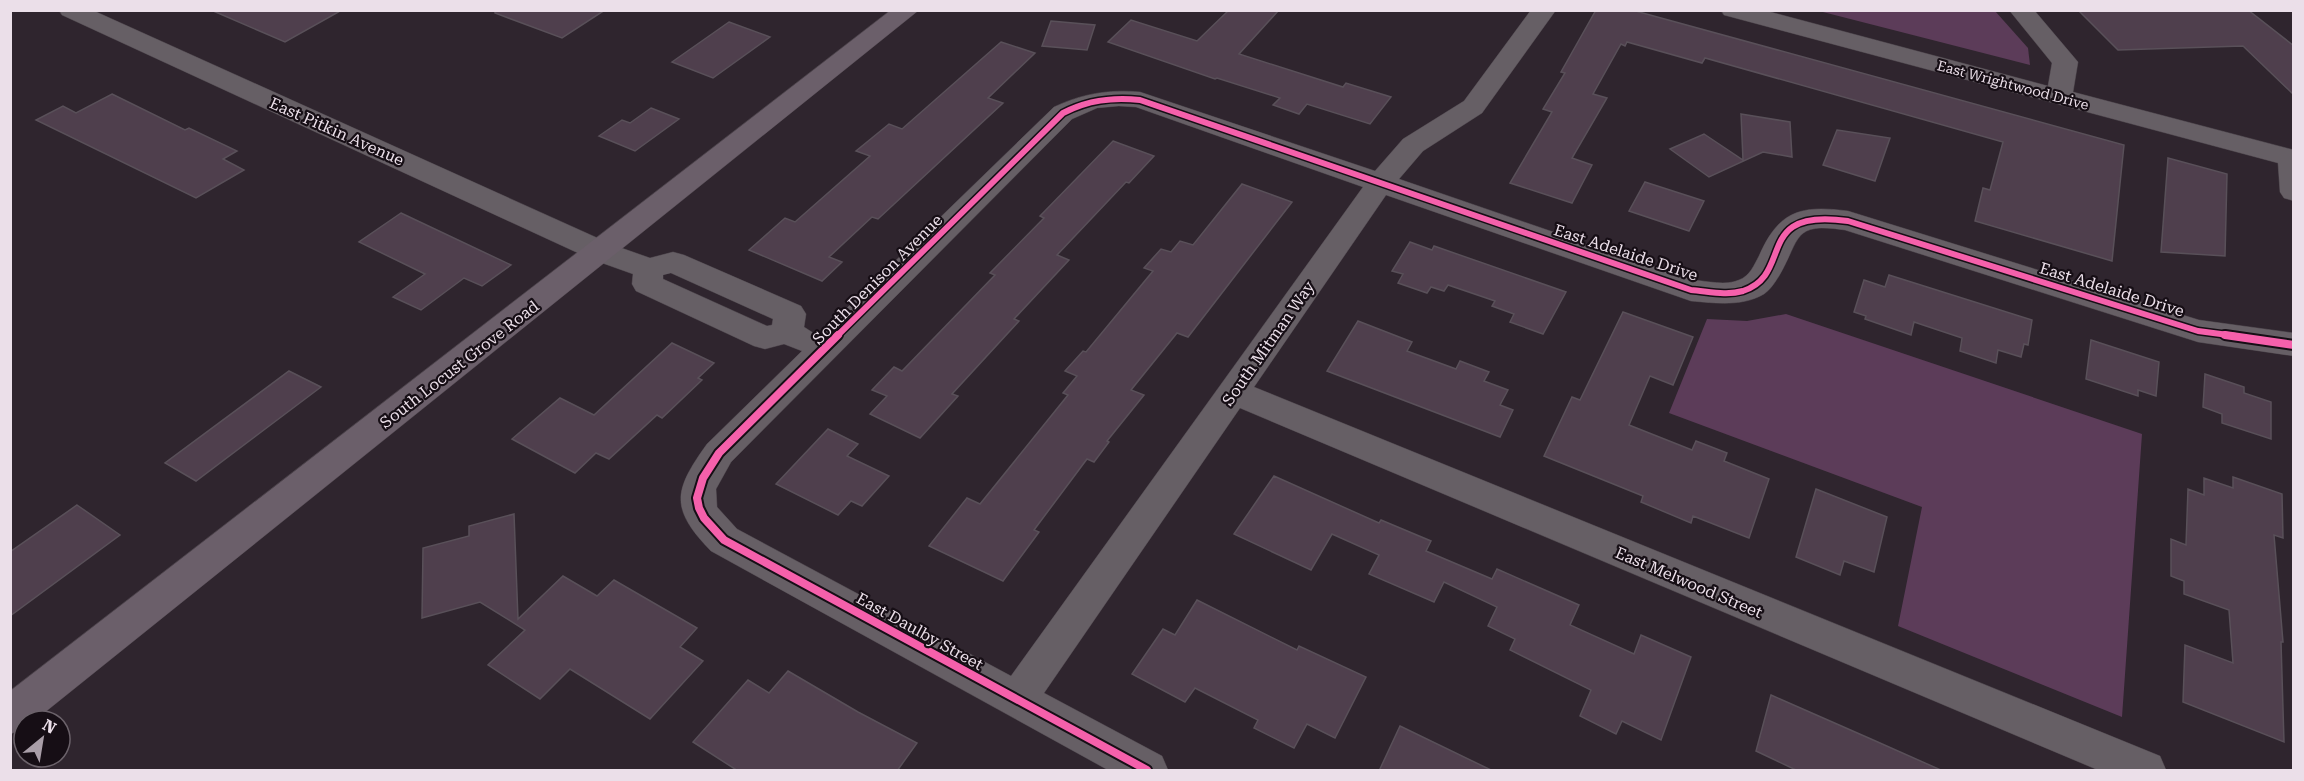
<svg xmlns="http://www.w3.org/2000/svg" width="2304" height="781" font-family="'Roboto Serif',serif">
	<rect width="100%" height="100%" fill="#2f252e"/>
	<!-- green -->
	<g fill="#5c3c59">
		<path d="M1819 11H1995L2028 48 2030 65Z"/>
		<path d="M1786 314 2142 434 2122 717 1898 626 1922 507 1669 413 1707 319 1747 321Z"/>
	</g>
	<!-- building -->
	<g fill="#4f3f4d" stroke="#595059" stroke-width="1.5">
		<path d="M211 10H342L285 42Z"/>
		<path d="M495 10H605L562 38 495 13Z"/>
		<path d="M1229 10H1279L1239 54 1343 87 1346 83 1391 97 1370 124 1307 104 1299 114 1273 105 1280 98 1217 78 1215 79 1108 42 1131 20 1197 41Z"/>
		<path d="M1596 10H1632L1661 18 2124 145 2112 261 1975 221 1983 188 1990 190 2003 142 1705 58 1702 63 1627 42 1625 46 1621 44 1593 94 1607 98 1572 158 1592 165 1572 203 1510 183 1552 112 1543 109 1565 73 1561 72Z"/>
		<path d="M2078 10H2248L2294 46V95L2243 46 2118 50Z"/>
		<path d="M1051 21 1095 25 1087 50 1042 46Z"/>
		<path d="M729 22 770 37 713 78 672 62Z"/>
		<path d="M1001 42 1035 53 988 98 1003 103 878 219 872 217 829 257 842 262 822 281 749 250 785 218 795 222 870 156 856 151 889 124 902 129Z"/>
		<path d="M112 94 185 130 189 128 237 151 223 159 244 170 196 198 36 120 63 106 76 113Z"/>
		<path d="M651 108 679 119 635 151 599 136 622 120 630 123Z"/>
		<path d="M1741 114 1790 122 1792 157 1763 152 1709 177 1670 149 1704 134 1743 160Z"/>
		<path d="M1837 130 1890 138 1875 181 1823 165Z"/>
		<path d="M1113 141 1154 156 1129 183 1126 182 1057 255 1069 260 1014 319 1019 321 952 394 958 396 920 438 870 414 887 396 872 390 894 367 902 371 995 275 990 273 1044 218 1040 216Z"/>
		<path d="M2168 158 2227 174 2225 256 2161 252Z"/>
		<path d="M1645 182 1704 201 1689 231 1629 211Z"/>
		<path d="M1242 184 1292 202 1188 337 1177 333 1131 390 1144 395 1107 441 1109 442 1094 462 1087 459 1034 530 1039 532 1003 581 929 546 967 498 980 504 1068 395 1063 393 1077 376 1065 371 1083 351 1086 352 1153 271 1144 268 1161 249 1171 252 1180 241 1193 245Z"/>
		<path d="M401 213 511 265 482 286 464 278 421 310 393 297 425 274 359 242Z"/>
		<path d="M1410 242 1432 250 1434 246 1566 292 1543 334 1510 322 1514 314 1492 306 1495 301 1448 285 1444 291 1431 287 1427 293 1398 283 1403 274 1392 271Z"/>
		<path d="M1889 275 2032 320 2028 345 2024 344 2021 357 1998 350 1996 363 1960 351 1962 338 1914 322 1911 335 1865 319 1866 316 1854 312 1864 280 1885 287Z"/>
		<path d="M1623 312 1693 337 1673 385 1650 376 1629 425 1692 450 1696 441 1727 453 1724 461 1769 479 1749 538 1693 516 1691 523 1641 502 1643 496 1544 456 1572 397 1580 400Z"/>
		<path d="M1358 321 1412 342 1407 351 1456 369 1460 361 1489 372 1484 381 1508 390 1500 405 1513 410 1500 437 1327 371Z"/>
		<path d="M2091 340 2159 362 2156 396 2138 390V396L2086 379Z"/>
		<path d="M672 343 714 363 698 378 702 380 662 418 657 415 609 459 596 453 575 473 512 439 560 398 594 415Z"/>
		<path d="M289 371 321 387 196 481 165 463Z"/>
		<path d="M2205 374 2244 387V393L2271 402V439L2222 423V414L2203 407Z"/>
		<path d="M828 429 858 444 847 456 889 476 862 506 851 501 838 515 776 484Z"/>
		<path d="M1274 476 1379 523 1381 520 1431 541 1426 551 1492 579 1497 569 1579 605 1570 625 1634 654 1641 635 1691 657 1661 740 1622 721 1616 734 1580 716 1591 690 1510 650 1515 639 1488 626 1497 607 1444 582 1434 602 1369 574 1379 555 1332 534 1311 570 1234 534Z"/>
		<path d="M2233 477 2282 494 2283 538 2274 535 2283 642H2281L2284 742 2183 702 2185 645 2233 663 2229 610 2184 594V581L2171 576V539L2186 545 2188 489 2204 495V478L2233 488Z"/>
		<path d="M1816 489 1887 517 1874 572 1844 561 1840 575 1796 557Z"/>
		<path d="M77 505 120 535 10 616V552Z"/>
		<path d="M514 514 518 619 563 576 597 596 614 580 697 628 680 647 703 661 650 719 570 669 540 699 488 665 525 630 480 602 422 618 423 548 469 536V526Z"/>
		<path d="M1197 600 1297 650 1299 646 1366 677 1335 738 1307 724 1294 748 1254 728 1258 720 1195 688 1185 702 1132 674 1163 629 1175 635Z"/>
		<path d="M788 671 858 712 917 743 897 771H738L693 742 748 680 769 693Z"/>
		<path d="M1771 695 1871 739 1943 771H1798L1756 751Z"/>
		<path d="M1400 726 1493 771H1379Z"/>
	</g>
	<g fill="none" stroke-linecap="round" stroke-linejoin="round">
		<!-- minor casing -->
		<g stroke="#494148" stroke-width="1">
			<g id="minor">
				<path d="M59 10H92L613 245 650 258 673 252 684 255 801 306 806 314 804 327 818 336 1054 107C1081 94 1109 89 1140 92L1375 171 1403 139 1464 101 1531 10H1556L1482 113 1423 151 1399 179 1693 280C1707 281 1726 286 1739 280 1750 276 1754 265 1759 256 1779 210 1801 205 1848 211L2199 320 2294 333V356L2198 342 1845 230C1792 222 1801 238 1779 276 1775 282 1771 289 1764 294 1742 307 1715 303 1691 301L1386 195 1254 387 2160 756 2166 770H2098L1240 408 1044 693 1162 756 1168 770H1108L711 551C669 508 674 490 707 444L802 351 784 344 765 349 754 346 636 291 632 284 633 274 591 259 62 15ZM1119 106 1136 107 1363 187 1011 676 737 529 717 507 716 489 731 462 1072 119 1097 108ZM671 273 773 319 772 325 767 326 663 279V275Z"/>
				<path d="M1721 10H1763L2048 86 2052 63 2009 10H2034L2078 62 2073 92 2294 150V201L2284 198 2280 192 2278 163 1724 15Z"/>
			</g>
		</g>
		<!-- major casing -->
		<g stroke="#494148" stroke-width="1">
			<path id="major" d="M891 10H919L34 721H24V729L10 734V691Z"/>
		</g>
		<!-- minor -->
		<use href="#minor" fill="#665f65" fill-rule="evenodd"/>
		<!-- major -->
		<use href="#major" fill="#6b5f6a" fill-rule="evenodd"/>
		<!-- cycleway-far1 casing -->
		<g stroke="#160e15" stroke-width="9">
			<path id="cycleway-far1" d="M837 336 1063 113C1088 100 1112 97 1140 100L1691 290C1707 291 1726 296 1743 291 1795 274 1752 207 1848 221L2198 331 2236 336"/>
		</g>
		<!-- cycleway casing -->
		<g stroke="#160e15" stroke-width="12">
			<g id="cycleway">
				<path d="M838 335 719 453 703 478 697 498 699 508 704 518 724 540 1147 770"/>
				<path d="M2225 335 2294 345"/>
			</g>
		</g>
		<!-- cycleway-far1 -->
		<use href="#cycleway-far1" stroke="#f560ab" stroke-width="6"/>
		<!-- cycleway -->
		<use href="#cycleway" stroke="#f560ab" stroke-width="8"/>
	</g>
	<g text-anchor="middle" stroke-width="4.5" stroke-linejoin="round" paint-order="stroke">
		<!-- far-street labels -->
		<g font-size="14" fill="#ebdfe9" stroke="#160e15">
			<text transform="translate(2013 85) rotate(15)" y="5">East Wrightwood Drive</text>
		</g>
		<!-- street labels -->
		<g font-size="16" fill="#ebdfe9" stroke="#160e15">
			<text transform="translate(337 131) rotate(24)" y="6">East Pitkin Avenue</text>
			<text transform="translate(1626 252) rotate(18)" y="6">East Adelaide Drive</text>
			<text transform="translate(877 279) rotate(-45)" y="6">South Denison Avenue</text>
			<text transform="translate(2112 289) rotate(17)" y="6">East Adelaide Drive</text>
			<text transform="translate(1268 343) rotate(-55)" y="6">South Mitman Way</text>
			<text transform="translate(459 364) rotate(-38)" y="6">South Locust Grove Road</text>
			<text transform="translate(1689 582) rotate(23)" y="6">East Melwood Street</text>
			<text transform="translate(920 631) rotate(29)" y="6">East Daulby Street</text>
		</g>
	</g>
	<!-- border -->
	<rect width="2304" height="781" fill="none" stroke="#ebdfe9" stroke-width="24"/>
	<!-- north arrow -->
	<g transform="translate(42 739) rotate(30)"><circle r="28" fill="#160e15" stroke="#6b626a" stroke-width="1.5"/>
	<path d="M0-4.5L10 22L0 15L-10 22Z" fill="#a99ea8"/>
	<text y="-9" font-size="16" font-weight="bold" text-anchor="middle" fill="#ebdfe9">N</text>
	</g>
</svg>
